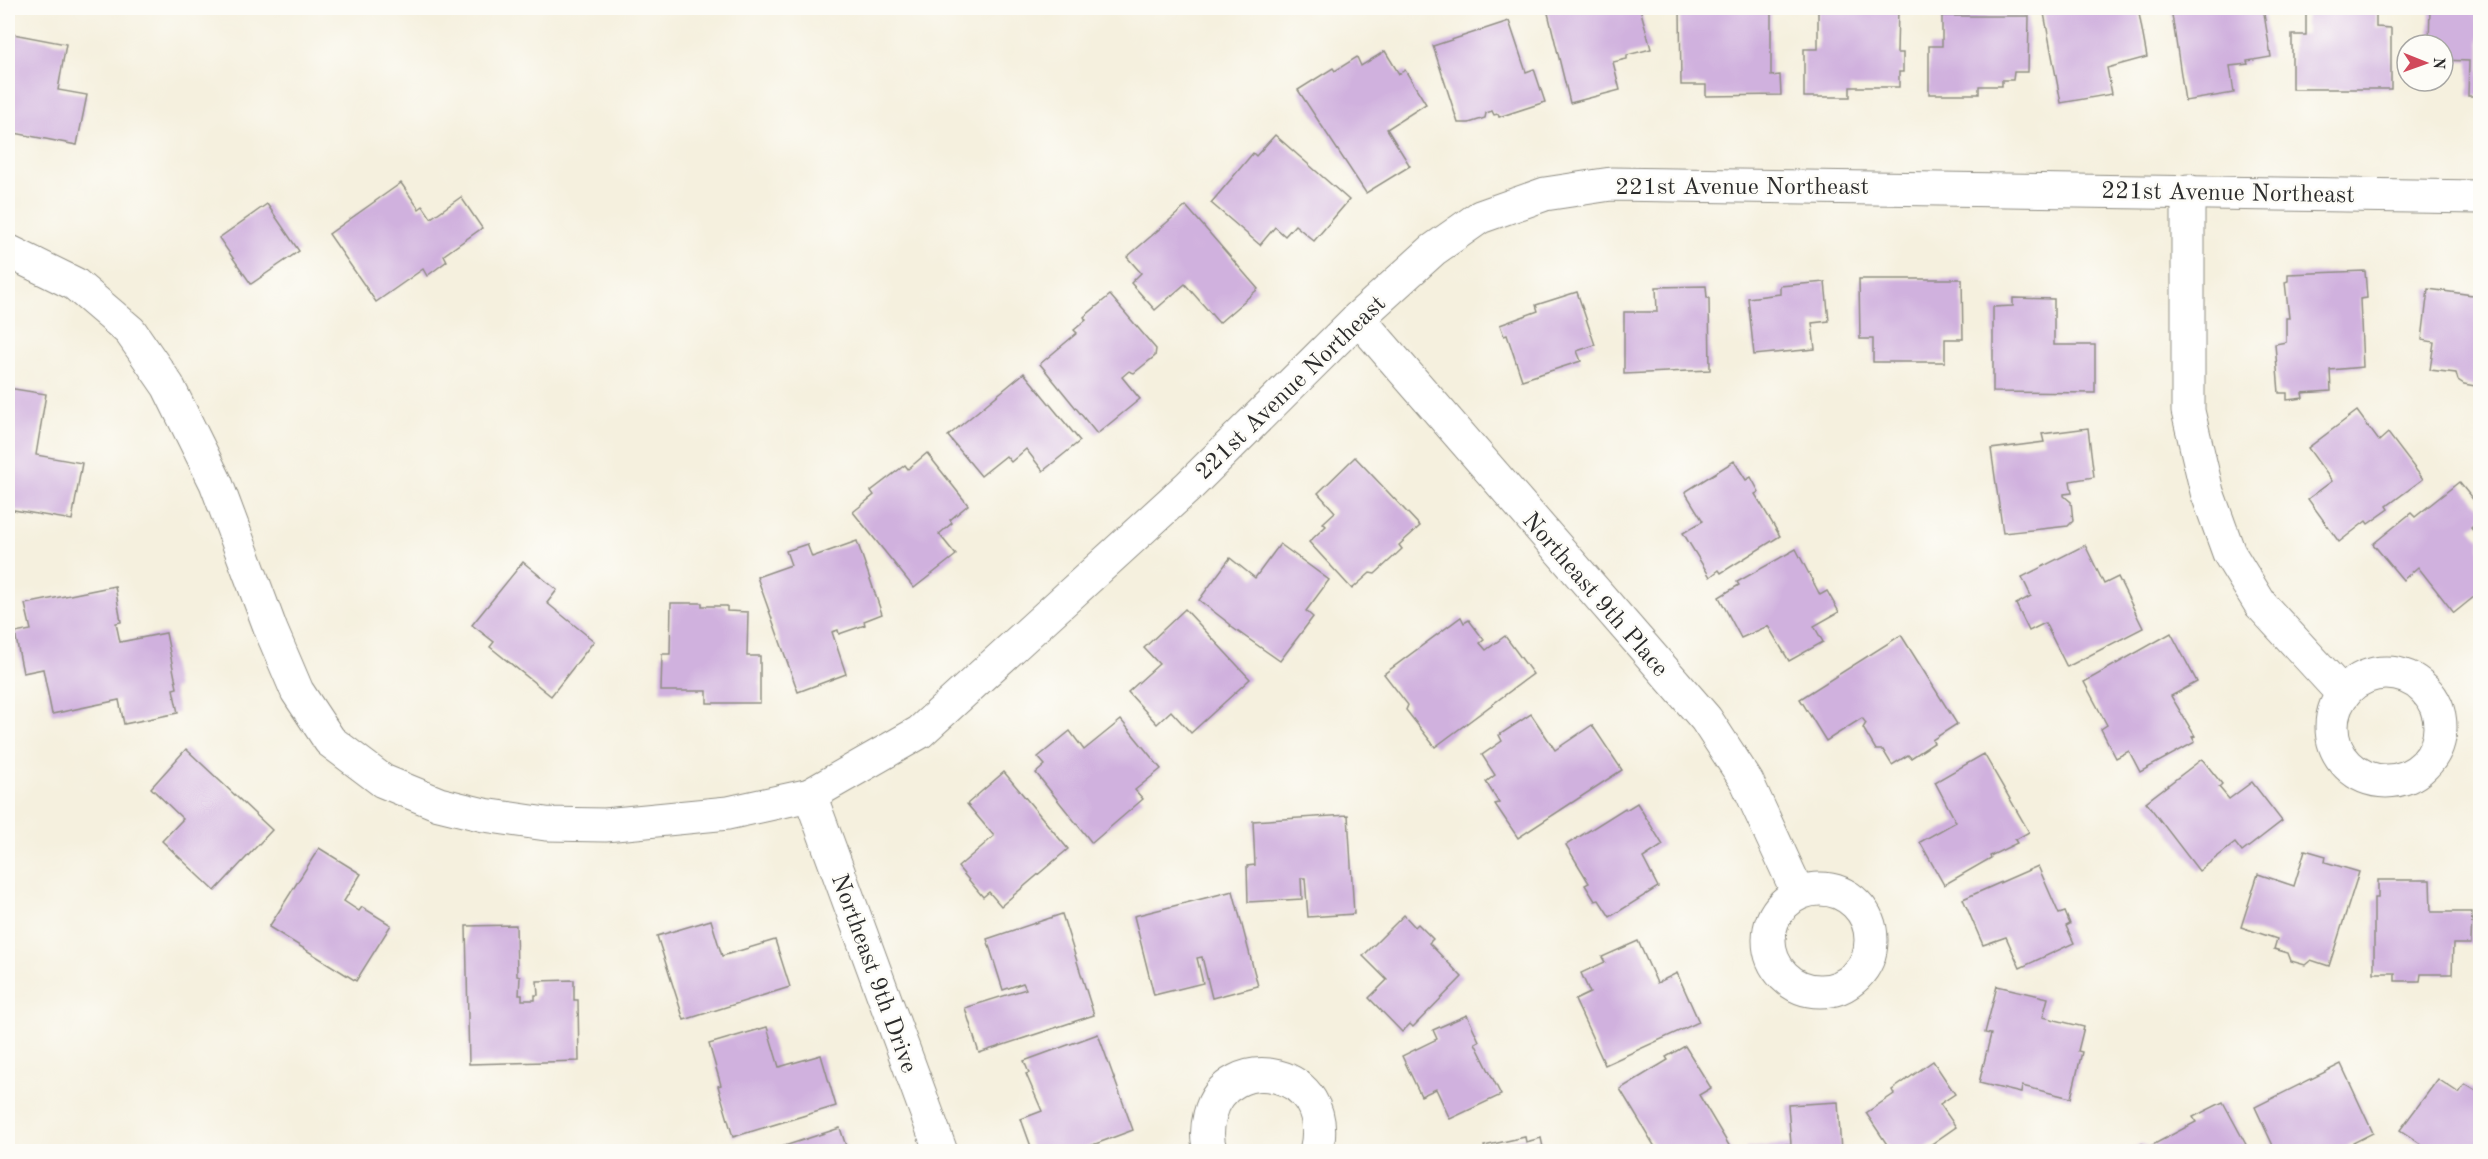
<svg xmlns="http://www.w3.org/2000/svg" width="2488" height="1159" font-family="'Old Standard TT',serif">
	<rect width="100%" height="100%" fill="#fdfcf7"/>
	<filter id="ink" filterUnits="userSpaceOnUse"><feTurbulence type="fractalNoise" baseFrequency=".0167" numOctaves="2"/><feDisplacementMap in="SourceGraphic" scale="12" xChannelSelector="R" yChannelSelector="G"/><feConvolveMatrix kernelMatrix="1 2 1 2 8 2 1 2 1" color-interpolation-filters="sRGB"/></filter>
	<filter id="wash" filterUnits="userSpaceOnUse"><feTurbulence type="fractalNoise" baseFrequency=".008" numOctaves="4" result="noise"/><feDisplacementMap in="SourceGraphic" scale="24" xChannelSelector="R" yChannelSelector="G"/><feGaussianBlur stdDeviation="1.35" result="paint"/><feColorMatrix in="noise" values="0 0 0 0 0 0 0 0 0 0 0 0 0 0 0 0 0 1.4 0 .05"/><feComposite in="paint" operator="in"/></filter>
	<g filter="url(#wash)">
		<rect width="100%" height="100%" fill="#f5f0de"/>
		<g id="blocks">
			<!-- building -->
			<g fill="#d0b1de">
				<path d="M1552 8H1640L1651 49 1627 55V59L1613 62 1620 90 1570 103 1547 9Z"/>
				<path d="M1680 8H1771V76L1780 75 1781 95 1706 96V85H1681Z"/>
				<path d="M1818 8H1898L1897 53H1903V72H1899V87H1850V97H1804V49H1818Z"/>
				<path d="M2043 8H2138L2147 57 2107 68 2112 94 2061 103Z"/>
				<path d="M2171 8H2263L2271 57 2247 61 2248 64 2230 66 2234 93 2185 101Z"/>
				<path d="M2306 8H2376V27L2391 28V89H2292V35H2306Z"/>
				<path d="M2430 8H2480V96H2468L2469 61 2443 60V45H2429Z"/>
				<path d="M1942 16H2029L2028 72H2014L2013 80H2002V86H1979V94H1929V46H1942Z"/>
				<path d="M1509 21 1526 72 1534 69 1545 102 1499 117 1498 114 1494 115 1492 111 1486 113 1485 118 1469 123H1458L1433 46Z"/>
				<path d="M8 33 66 44 58 90 87 95 77 145 9 132 13 109H8Z"/>
				<path d="M1385 51 1399 74 1405 70 1426 104 1387 129 1410 166 1366 193 1298 90 1333 68 1335 71 1357 57 1361 66Z"/>
				<path d="M1275 135 1349 200 1314 241 1295 225 1285 236 1275 227 1260 245 1211 203 1253 153 1256 156Z"/>
				<path d="M401 183 419 209 423 206 431 218 461 197 482 228 444 255 447 261 427 276 423 269 376 302 329 234Z"/>
				<path d="M267 204 299 251 251 284 219 238Z"/>
				<path d="M1186 206 1258 289 1219 323 1185 284 1155 310 1131 283 1141 273 1127 257Z"/>
				<path d="M2365 271 2367 298 2360 299 2363 367 2330 370 2331 391 2302 393 2303 398 2287 400V393H2279L2275 344 2286 342V318H2289L2285 282 2288 281V274Z"/>
				<path d="M1859 279H1962L1963 339H1945V362H1873V339H1860Z"/>
				<path d="M1825 282 1829 321 1812 323 1815 349 1754 355 1748 298 1780 294V286Z"/>
				<path d="M1706 286 1707 298H1709L1710 370 1624 374V312H1657L1656 287Z"/>
				<path d="M2428 289 2480 296V383L2475 386 2464 384 2458 380 2456 373 2430 370 2434 342 2422 340Z"/>
				<path d="M1577 292 1595 345 1577 351 1581 361 1522 380 1507 335 1504 336 1500 325 1538 311 1536 305Z"/>
				<path d="M1110 295 1156 349 1155 356 1134 373 1129 371 1122 377 1140 399 1097 434 1040 364 1077 333 1074 330 1086 320 1084 317Z"/>
				<path d="M2013 298 2054 299V345H2095V393L1993 392V307L2013 306Z"/>
				<path d="M1024 373 1080 441 1043 471 1026 449 1011 462 1006 456 981 476 948 436Z"/>
				<path d="M8 388 46 394 36 455 82 463 72 520 8 509Z"/>
				<path d="M2357 411 2379 441 2388 433 2423 479 2387 506 2389 509 2368 524 2366 521 2339 542 2308 499 2332 481 2308 448Z"/>
				<path d="M2088 428 2094 477 2070 481 2072 493 2064 494V496L2071 502 2073 521 2068 526 2003 533 1991 449 2044 442 2042 434Z"/>
				<path d="M927 453 968 505 950 520 952 523 939 534 956 555 914 588 853 512 874 495 871 491 905 465 908 469Z"/>
				<path d="M1355 457 1420 526 1399 545 1402 549 1375 574 1370 573 1352 589 1309 542 1326 526 1323 523 1335 512 1318 493Z"/>
				<path d="M1734 461 1746 480 1751 477 1759 492 1755 494 1780 536 1721 573 1719 570 1710 577 1683 533 1703 521 1685 492Z"/>
				<path d="M2459 482 2480 508V520L2471 528 2480 539V592L2454 613 2418 567 2403 580 2373 544 2411 513 2415 517Z"/>
				<path d="M857 541 882 614 864 621 865 625 839 634 838 630 832 632 846 674 798 692 757 577 791 565 786 551 807 544 812 557Z"/>
				<path d="M1280 544 1329 580 1306 611 1313 617 1280 661 1230 626 1231 625 1199 600 1230 558 1255 578Z"/>
				<path d="M2085 545 2104 584 2118 577 2143 628 2067 667 2045 623 2029 631 2016 604 2031 596 2022 577Z"/>
				<path d="M1796 549 1820 595 1827 591 1839 612 1814 626 1823 642 1789 661 1768 626 1741 638 1719 597 1739 585 1737 582Z"/>
				<path d="M523 562 557 590 547 603 594 641 551 696 490 647 494 642 472 625Z"/>
				<path d="M115 586 121 622 116 623 120 642 166 633 177 688 173 689 178 713 124 724 119 700 52 714 43 669 23 673 15 633 31 630 25 604Z"/>
				<path d="M671 603H702V606H727V611L748 612 747 656H760V703H707V691H661L662 654H670Z"/>
				<path d="M1185 609 1250 679 1191 733 1171 711 1157 724 1128 692 1159 664 1144 648Z"/>
				<path d="M1461 617 1464 623 1469 620 1484 640 1480 643 1486 650 1505 636 1533 674 1435 747 1406 710 1408 705 1384 674Z"/>
				<path d="M2171 633 2197 682 2171 696 2195 736 2192 737 2195 742 2140 772 2129 751 2116 758 2101 729 2107 725 2084 682Z"/>
				<path d="M1901 635 1957 724 1932 740 1934 743 1911 758 1908 755 1892 765 1883 750H1876L1863 728 1866 723 1862 718 1826 741 1800 699Z"/>
				<path d="M1531 714 1555 750 1592 725 1622 770 1518 838 1495 804 1499 803 1486 782 1495 775 1482 755 1502 741 1499 735Z"/>
				<path d="M1121 720 1161 769 1135 790 1143 799 1092 843 1036 773 1045 765 1038 757 1070 731 1084 750Z"/>
				<path d="M186 749 272 830 215 891 162 841 183 819 151 788Z"/>
				<path d="M1984 754 2029 832 2015 840 2017 843 1990 856 1991 858 1944 885 1920 842 1956 822 1935 782Z"/>
				<path d="M2202 759 2222 784 2219 787 2229 799 2252 782 2282 821 2242 852 2235 843 2199 871 2146 802Z"/>
				<path d="M1004 772 1068 849 1001 906 989 892 983 897 958 867 994 836 967 804Z"/>
				<path d="M1637 803 1663 845 1643 858 1658 887 1610 917 1599 900 1595 901 1585 885 1589 883 1566 845 1625 808 1626 810Z"/>
				<path d="M1348 815 1354 914 1308 917 1305 878H1301L1302 899 1248 902 1247 866 1255 865 1253 821Z"/>
				<path d="M319 848 361 874 344 901 359 911 362 907 391 925 356 981 269 927Z"/>
				<path d="M2305 850 2326 856 2325 862 2359 872 2329 966 2311 960 2305 965 2291 961 2288 953 2274 949 2277 939 2241 927 2258 874 2294 886Z"/>
				<path d="M2038 866 2059 914 2065 912 2070 924 2066 926 2074 943 2020 968 2006 937 1983 945 1963 899Z"/>
				<path d="M2378 880H2430L2431 912H2472L2471 944H2453L2452 974H2421L2420 981H2395V973H2374V898H2378Z"/>
				<path d="M1233 891 1258 986 1212 998 1202 957 1197 958 1203 983 1154 995 1134 916Z"/>
				<path d="M1062 914 1094 1015 979 1053 965 1008 1026 989 1023 983 1003 990 987 939Z"/>
				<path d="M1404 915 1415 927 1418 924 1433 939 1429 943 1462 977 1413 1027 1410 1024 1402 1032 1369 998 1387 980 1363 956Z"/>
				<path d="M711 920 722 956 775 940 790 987 684 1020 657 936Z"/>
				<path d="M516 925 517 976 520 977 519 995H522V1000H535V995H538L537 981 574 980V1000H578L579 1061 469 1064 466 926Z"/>
				<path d="M1638 941 1657 983 1677 973 1699 1022 1605 1065 1575 1000 1590 993 1581 973 1605 962 1602 957Z"/>
				<path d="M1997 986 2048 998 2043 1017 2084 1027 2078 1051 2082 1052 2071 1098 2022 1086 2021 1093 1979 1083 1991 1034 1985 1033Z"/>
				<path d="M1467 1015 1479 1041 1475 1043 1501 1095 1450 1119 1436 1089 1421 1096 1402 1056 1437 1039 1433 1030Z"/>
				<path d="M767 1027 779 1067 821 1055 836 1106 733 1137 718 1086 721 1085 709 1044Z"/>
				<path d="M1098 1034 1133 1130 1074 1152H1033L1021 1119 1042 1111 1026 1074 1029 1073 1024 1061Z"/>
				<path d="M1685 1046 1711 1088 1699 1095 1733 1152H1658L1620 1089 1668 1060 1666 1057Z"/>
				<path d="M1933 1061 1955 1094 1940 1104 1956 1127 1920 1152H1892L1866 1113 1894 1094 1892 1090Z"/>
				<path d="M2341 1064 2373 1133 2347 1146 2350 1152H2276L2255 1107Z"/>
				<path d="M2438 1079 2459 1093 2465 1084 2480 1093V1152H2421L2425 1147 2400 1130Z"/>
				<path d="M1838 1102 1841 1152H1746V1148L1791 1144 1788 1105Z"/>
				<path d="M2223 1102 2250 1152H2127L2142 1144 2149 1147 2196 1122 2193 1117Z"/>
				<path d="M840 1128 848 1152H769V1151Z"/>
				<path d="M1525 1137 1526 1142 1541 1138 1544 1152H1486L1484 1146Z"/>
			</g>
		</g>
	</g>
	<g filter="url(#ink)">
		<use href="#blocks" fill-opacity="0" stroke="#908e84" stroke-width="1.5"/>
		<g fill="none" stroke-linecap="round" stroke-linejoin="round">
			<!-- minor casing -->
			<g stroke="#908e84" stroke-width="35">
				<g id="minor">
					<path d="M2188 191V411L2207 492 2229 553 2261 605 2343 694"/>
					<path d="M8 251 75 284 130 331 168 386 216 483 271 630 297 691 330 741 383 781 439 804 484 815 546 824 605 825 728 813 810 795 920 732 1189 486 1358 318 1433 250 1480 217 1545 194 1611 184 2480 197"/>
					<path d="M1358 318 1706 719 1747 782 1798 893"/>
					<circle cx="2386" cy="727" r="54"/>
					<path d="M810 795 941 1152"/>
					<circle cx="1820" cy="940" r="51"/>
					<path d="M1211 1152C1206 1140 1207 1127 1210 1115 1226 1049 1337 1066 1316 1152"/>
				</g>
			</g>
			<!-- minor -->
			<use href="#minor" stroke="#fff" stroke-width="33"/>
		</g>
	</g>
	<g text-anchor="middle" stroke-width="5" stroke-linejoin="round" paint-order="stroke">
		<!-- street labels -->
		<g font-size="24" fill="#2b2b2b" stroke="#fdfcf7">
			<text x="1742" y="194">221st Avenue Northeast</text>
			<text transform="translate(2228 192) rotate(1)" y="8">221st Avenue Northeast</text>
			<text transform="translate(1290 387) rotate(-44)" y="8">221st Avenue Northeast</text>
			<text transform="translate(1596 594) rotate(49)" y="8">Northeast 9th Place</text>
			<text transform="translate(875 973) rotate(70)" y="8">Northeast 9th Drive</text>
		</g>
	</g>
	<!-- margin -->
	<rect width="2488" height="1159" fill="none" stroke="#fdfcf7" stroke-width="30"/>
	<!-- north arrow -->
	<g transform="translate(2425 63) rotate(91)"><circle r="28" fill="#fdfcf7" stroke="#a9a8a5" stroke-width="1.5"/>
	<path d="M0-4.5L10 22L0 15L-10 22Z" fill="#d1495b"/>
	<text y="-9" font-size="16" font-weight="bold" text-anchor="middle" fill="#2b2b2b">N</text>
	</g>
</svg>
